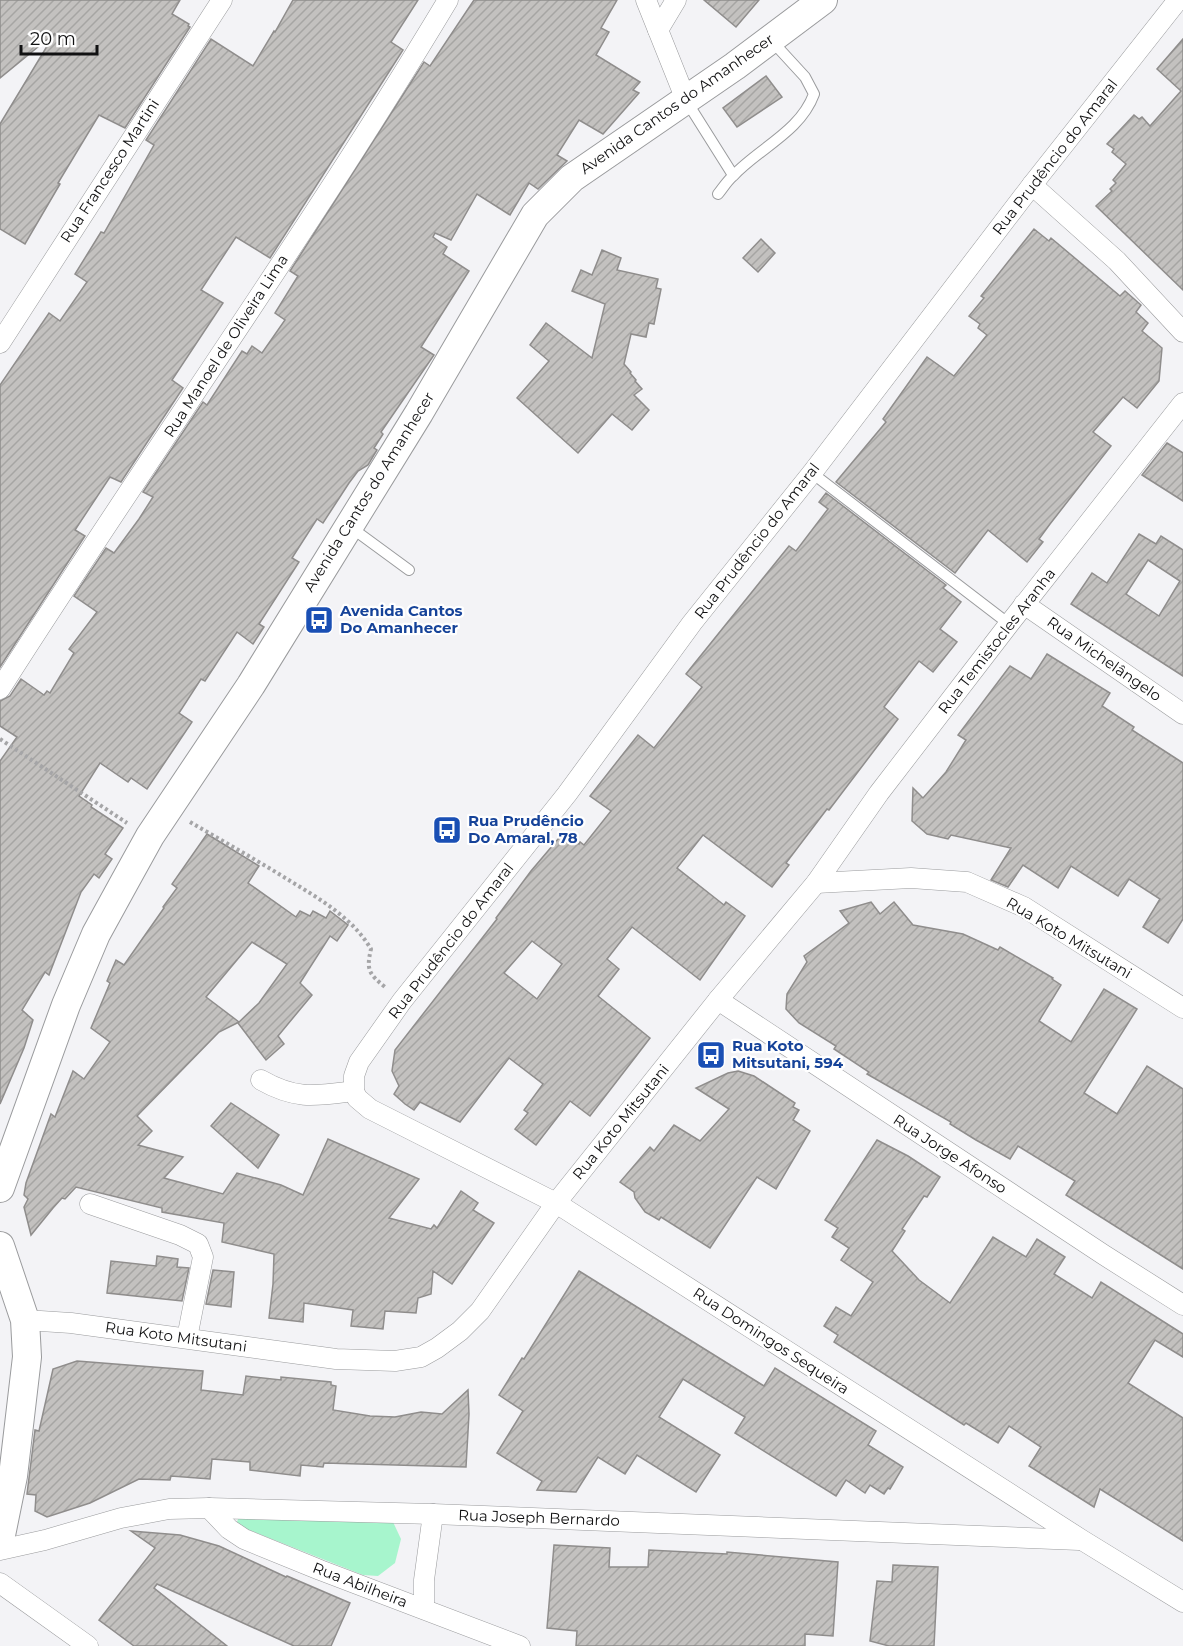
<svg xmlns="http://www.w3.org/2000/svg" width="1183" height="1646" font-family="Montserrat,sans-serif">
	<defs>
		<pattern id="building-hatch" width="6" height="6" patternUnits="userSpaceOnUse" patternTransform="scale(1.5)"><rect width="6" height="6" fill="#c3c1bf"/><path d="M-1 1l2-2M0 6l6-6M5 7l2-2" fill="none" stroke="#a6a5a3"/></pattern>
	</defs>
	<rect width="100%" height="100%" fill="#f3f3f6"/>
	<!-- park -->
	<path fill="#a7f5cd" d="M239 1516 393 1522 401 1539 395 1563 378 1576 363 1575 236 1525Z"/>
	<!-- building -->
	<g fill="url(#building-hatch)" stroke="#8f8d8c" stroke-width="1.5" fill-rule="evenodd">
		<path d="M0 0H180L172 14 189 24 188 26 190 27 125 128 99 115 58 183 60 184 25 244 0 229V124L55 33 0 78Z"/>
		<path d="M293 0H418L391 42 403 50 270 258 236 237 201 290 223 303 172 380 183 388 121 482 110 477 75 530 85 536 0 667V385L49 313 60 321 87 282 75 274 101 232 104 233 154 145 146 140 211 39 253 66 274 31 275 32Z"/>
		<path d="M474 0H617L601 28 609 32 596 55 640 82 633 90 639 93 603 134 579 120 557 155 567 161 538 189 529 183 510 215 477 194 451 240 435 233 433 237 447 247 443 254 469 271 421 347 434 355 381 432 383 434 374 448 377 450 368 465 358 471 349 483 323 523 317 519 292 558 299 562 259 624 264 627 253 644 237 632 205 681 201 679 179 713 192 722 147 789 131 778 128 782 100 763 79 796 92 805 91 807 123 828 105 854 112 859 99 878 94 874 81 892 49 975 45 972 22 1010 33 1020 24 1048 0 1104V761L17 737 0 726V701L10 696 21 679 44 695 47 691 50 693 74 653 69 649 97 612 74 596 106 548 114 553 139 519 153 497 143 492 203 402 207 405 242 351 247 354 252 346 262 353 285 320 275 313 298 276 290 271 424 62 430 66Z"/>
		<path d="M704 0H759L736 27Z"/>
		<path d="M1183 39V290L1096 206 1112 191 1110 189 1116 183 1113 180 1126 164 1112 152 1114 149 1107 144 1134 115 1139 119 1142 117 1150 126 1181 91 1157 69Z"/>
		<path d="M766 76 782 97 737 127 723 108Z"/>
		<path d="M1034 229 1049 241 1051 238 1120 296 1125 291 1141 305 1136 312 1148 323 1142 331 1162 348 1159 381 1137 408 1123 397 1093 432 1111 446 1050 524 1039 539 1043 542 1027 562 988 530 955 573 836 482 886 422 883 419 927 357 954 376 987 335 978 328 980 324 969 316 984 298 981 296Z"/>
		<path d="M761 239 775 253 758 272 743 258Z"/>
		<path d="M602 250 621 258 617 270 658 279 656 288 661 289 654 324 649 323 646 337 631 334 624 364 631 372 630 373 636 380 635 381 642 389 634 395 649 410 632 430 612 414 578 453 517 398 549 361 530 345 546 323 592 358 605 304 572 291 581 270 592 275Z"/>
		<path d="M1167 443 1183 453V501L1142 475Z"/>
		<path d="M826 493 946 585 943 588 961 602 940 629 957 642 933 672 919 661 884 707 898 719 829 810 827 809 786 863 789 865 772 887 703 835 677 868 724 905 726 902 745 916 700 980 632 927 607 959 619 969 598 996 650 1038 590 1116 570 1101 536 1145 515 1129 528 1113 524 1110 543 1084 509 1058 460 1122 420 1102 414 1110 405 1104 394 1094 399 1086 392 1071 395 1050 497 919 496 918 531 871 564 832 579 844 580 842 584 845 611 811 590 796 638 735 654 748 702 687 686 674 789 546 796 551 828 509 819 502ZM532 941 562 964 537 999 504 973Z"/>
		<path d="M1139 534 1156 544 1161 536 1183 550V676L1071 604 1092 573 1107 583ZM1148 560 1180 581 1159 616 1126 594Z"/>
		<path d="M1047 654 1110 693 1102 706 1134 727 1132 730 1183 763V919L1168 943 1143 927 1160 899 1129 879 1118 896 1071 866 1058 888 1023 865 1008 887 991 880 1011 848 951 835 948 839 927 834 912 821 913 788 923 798 946 772 966 740 958 735 1010 666 1031 679Z"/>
		<path d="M207 834 259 866 248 883 296 917 300 911 310 916 313 911 326 918 330 911 348 925 337 941 330 936 300 983 312 995 278 1036 284 1044 266 1060 238 1023 259 1003 287 964 252 942 206 997 239 1022 219 1032 137 1116 152 1131 138 1145 183 1157 164 1178 223 1194 237 1173 281 1185 303 1195 328 1139 419 1179 389 1218 431 1229 434 1225 437 1228 461 1191 478 1203 473 1210 494 1223 452 1284 433 1271 431 1294 418 1298 416 1313 385 1311 383 1329 351 1326 353 1310 304 1303 303 1322 269 1318 273 1284 274 1254 222 1242 224 1223 162 1212V1208L76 1187 65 1199 62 1198 53 1208 31 1235 24 1207 28 1199 24 1195 26 1183 51 1114 55 1117 73 1071 84 1079 110 1042 91 1028 110 983 107 981 116 960 124 965 164 908 163 907 177 888 172 884Z"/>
		<path d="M871 902 880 914 894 902 913 925 963 934 998 950 1000 947 1053 978 1052 979 1061 985 1039 1021 1071 1042 1104 989 1137 1009 1084 1093 1117 1114 1147 1066 1183 1089V1269L1066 1195 1075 1181 1018 1146 1010 1159 976 1140 950 1124 951 1122 867 1074 869 1072 834 1049 836 1046 799 1023 786 1009 787 994 807 962 804 956 849 923 840 911Z"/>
		<path d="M738 1071 754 1076 795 1103 793 1107 799 1110 793 1120 810 1131 776 1189 757 1177 710 1248 661 1217 659 1220 645 1212 635 1198 634 1192 620 1182 650 1147 654 1151 674 1125 700 1141 729 1109 696 1088 728 1073Z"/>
		<path d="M231 1103 279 1135 258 1168 211 1126Z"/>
		<path d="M877 1140 908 1156 940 1177 927 1197 924 1196 902 1229 905 1231 892 1251 919 1280 950 1303 993 1237 1026 1257 1037 1239 1065 1257 1054 1274 1092 1298 1101 1282 1183 1334V1357L1155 1340 1128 1383 1183 1418V1541L1100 1489 1094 1507 1029 1466 1041 1447 1009 1426 998 1443 966 1423 964 1425 834 1342 838 1335 824 1326 836 1307 851 1316 873 1282 841 1260 849 1248 832 1237 838 1228 825 1220Z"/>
		<path d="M157 1256 178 1259 177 1267 189 1268 182 1301 107 1293 111 1261 156 1266Z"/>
		<path d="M213 1270 234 1272 231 1307 206 1304Z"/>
		<path d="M579 1271 764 1386 775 1368 876 1431 868 1445 903 1467 890 1489 888 1488 884 1494 870 1485 865 1493 846 1480 836 1496 735 1433 745 1417 683 1379 659 1417 720 1455 696 1492 637 1455 625 1474 598 1457 576 1492 537 1490 542 1481 497 1453 523 1411 499 1395 522 1358 524 1359Z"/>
		<path d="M77 1361 203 1371 201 1390 243 1395 246 1376 281 1380V1377L331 1382V1385L336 1386 333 1410 370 1416 395 1417 421 1412 442 1414 468 1390 469 1414 466 1467 324 1463 323 1467 301 1465 300 1476 250 1470V1462L212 1459 210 1479 171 1476 170 1480 139 1479 90 1503 47 1517 35 1511 36 1495 27 1494 35 1430 39 1431 53 1369Z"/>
		<path d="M131 1531 180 1535 219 1546 286 1577 287 1576 350 1603 331 1646H294L157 1584 154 1588 227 1646H134L99 1620 155 1548Z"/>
		<path d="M554 1545 610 1548 609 1567H648L649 1550 727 1554V1552L838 1562 833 1636 805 1634V1646H576L577 1631 547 1628Z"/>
		<path d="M893 1565 938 1567 934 1646H889L870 1641 877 1581 892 1582Z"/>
	</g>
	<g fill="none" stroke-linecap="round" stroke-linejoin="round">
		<!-- lane casing -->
		<g stroke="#9a9b9d" stroke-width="12">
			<g id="lane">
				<path d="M687 102 733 175"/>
				<path d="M718 194C723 188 727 181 733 176 759 148 800 132 814 94L805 77 771 40"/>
				<path d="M812 473 1009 624"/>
				<path d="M349 526 409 570"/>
			</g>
		</g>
		<!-- street casing -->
		<g stroke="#9a9b9d" stroke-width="21">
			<g id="street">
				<path d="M646 0 686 100"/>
				<path d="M1178 0 1032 185 812 473 692 623 567 794 402 1001 359 1062 354 1076V1091L357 1098 370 1109 556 1203 1082 1540 1183 1602"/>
				<path d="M658 30 676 0"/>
				<path d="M1032 185 1117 261 1183 332"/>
				<path d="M0 343 222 0"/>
				<path d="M1024 604 1183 714"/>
				<path d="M0 689C147 458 307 235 448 0"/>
				<path d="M816 883 911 878 967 882 1024 907 1183 1008"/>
				<path d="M718 1000 1104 1255 1183 1305"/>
				<path d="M261 1080C296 1100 315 1096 354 1091"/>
				<path d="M90 1204 180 1235 198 1244 203 1257 187 1338"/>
				<path d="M25 1320 71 1323 336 1359 395 1361 421 1357 437 1348 460 1331 480 1311 556 1203 718 1000 816 883 879 793 1009 624 1183 403"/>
				<path d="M209 1508 229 1529 244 1539 320 1570 520 1646"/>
				<path d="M0 1550 45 1540 121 1518 169 1509 209 1508 433 1514 1079 1540"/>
				<path d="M0 1583 88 1646"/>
				<path d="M424 1609V1580L433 1514"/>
			</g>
		</g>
		<!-- secondary casing -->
		<g stroke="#9a9b9d" stroke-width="30">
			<g id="secondary">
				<path d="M0 1188 66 1005 96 934 124 883 150 836 251 685 419 413 535 215 572 178 735 66 823 0"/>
				<path d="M0 1246 25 1320 27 1357 13 1476 0 1540"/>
			</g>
		</g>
		<!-- path -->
		<g stroke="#a5a5a7" stroke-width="4" stroke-dasharray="3 3" stroke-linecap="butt">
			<path d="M0 739 127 823"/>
			<path d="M190 822C222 841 255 859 287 879 318 898 352 917 371 949 366 970 369 974 385 987"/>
		</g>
		<!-- lane -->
		<use href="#lane" stroke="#fff" stroke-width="10"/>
		<!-- street -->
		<use href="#street" stroke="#fff" stroke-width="20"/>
		<!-- secondary -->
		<use href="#secondary" stroke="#fff" stroke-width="28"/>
	</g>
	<!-- icons -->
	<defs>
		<g id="bus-square" transform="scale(1.5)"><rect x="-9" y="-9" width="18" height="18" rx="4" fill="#1a4fb4" stroke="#fff"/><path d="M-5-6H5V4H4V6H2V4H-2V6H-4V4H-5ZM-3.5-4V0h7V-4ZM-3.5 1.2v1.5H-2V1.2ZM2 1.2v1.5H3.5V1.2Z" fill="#fff"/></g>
	</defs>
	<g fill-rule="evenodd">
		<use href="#bus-square" x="319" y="620"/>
		<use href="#bus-square" x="447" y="830"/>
		<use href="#bus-square" x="711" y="1055"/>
	</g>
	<g text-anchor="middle" stroke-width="4.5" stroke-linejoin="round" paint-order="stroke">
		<!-- street labels -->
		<g font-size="15" fill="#111112" stroke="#fff">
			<text transform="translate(677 104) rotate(-35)" y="5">Avenida Cantos do Amanhecer</text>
			<text transform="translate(1055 157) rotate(-52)" y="5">Rua Prudêncio do Amaral</text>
			<text transform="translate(110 171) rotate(-57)" y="5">Rua Francesco Martini</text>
			<text transform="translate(226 346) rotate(-57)" y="5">Rua Manoel de Oliveira Lima</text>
			<text transform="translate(369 492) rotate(-58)" y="5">Avenida Cantos do Amanhecer</text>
			<text transform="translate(757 541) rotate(-52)" y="5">Rua Prudêncio do Amaral</text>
			<text transform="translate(997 641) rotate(-52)" y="5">Rua Temistocles Aranha</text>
			<text transform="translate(1104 659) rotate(35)" y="5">Rua Michelângelo</text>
			<text transform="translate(1069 938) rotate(31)" y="5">Rua Koto Mitsutani</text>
			<text transform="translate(451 941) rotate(-52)" y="5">Rua Prudêncio do Amaral</text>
			<text transform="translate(621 1122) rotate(-51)" y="5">Rua Koto Mitsutani</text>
			<text transform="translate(950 1154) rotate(33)" y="5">Rua Jorge Afonso</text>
			<text transform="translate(176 1337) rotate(8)" y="5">Rua Koto Mitsutani</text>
			<text transform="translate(771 1341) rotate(33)" y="5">Rua Domingos Sequeira</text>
			<text transform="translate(539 1518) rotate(2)" y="5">Rua Joseph Bernardo</text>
			<text transform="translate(360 1585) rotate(21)" y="5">Rua Abilheira</text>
		</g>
		<!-- transit labels -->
		<g font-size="15" font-weight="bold" fill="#164399" stroke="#fff" text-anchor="start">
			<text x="340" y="616">Avenida Cantos<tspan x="340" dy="17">Do Amanhecer</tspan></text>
			<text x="468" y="826">Rua Prudêncio<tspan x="468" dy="17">Do Amaral, 78</tspan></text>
			<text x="732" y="1051">Rua Koto<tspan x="732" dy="17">Mitsutani, 594</tspan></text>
		</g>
	</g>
	<!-- scale -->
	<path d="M21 45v9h76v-9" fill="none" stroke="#111112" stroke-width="3"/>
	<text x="30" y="45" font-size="18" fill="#111112" stroke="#ffffff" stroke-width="4.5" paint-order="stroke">20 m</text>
</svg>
